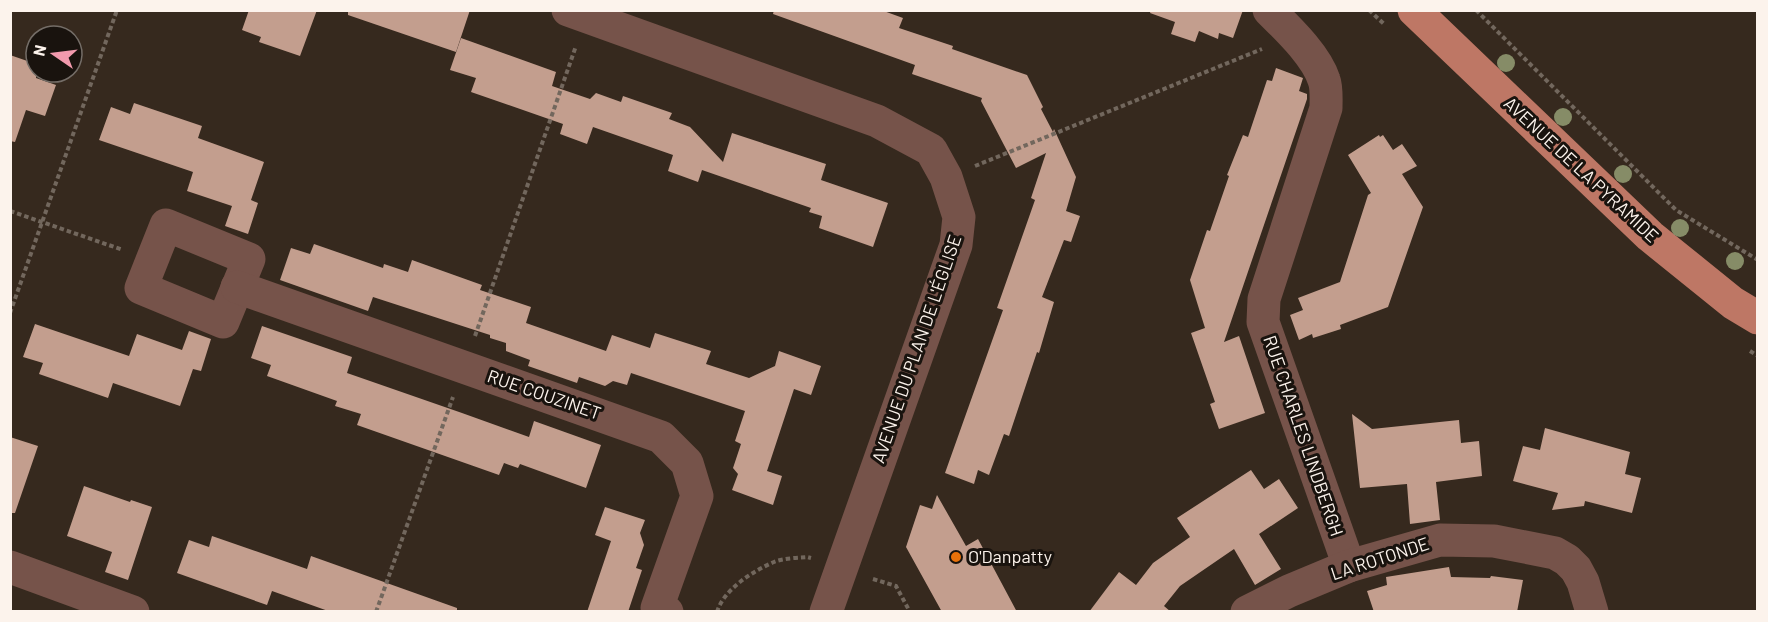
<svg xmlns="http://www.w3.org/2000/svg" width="1768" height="622" font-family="Barlow,sans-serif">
	<rect width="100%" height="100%" fill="#36291e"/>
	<!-- building -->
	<g fill="#c39e8e">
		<path d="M249 10H317L300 56 259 42 261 37 242 30Z"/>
		<path d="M348 10H470L456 52 348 15Z"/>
		<path d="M774 10H881L903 18 899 28 953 46 952 49 1027 75 1043 107 1041 109 1053 132 1054 129 1076 177 1066 211 1080 216 1071 242 1064 240 1042 297 1054 302 1039 353 1037 352 1009 436 1004 434 989 475 978 470 974 484 945 473 1003 310 997 308 1035 200 1031 198 1046 153 1016 168 981 101 982 98 912 74 915 65 773 14Z"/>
		<path d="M1151 10H1243L1233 38 1219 33 1218 39 1199 31 1195 42 1171 34 1175 22 1150 13Z"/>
		<path d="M461 38 556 72 552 86 590 99 596 93 621 102 623 96 672 113 669 119 690 127 723 162 732 133 826 164 821 180 888 203 873 247 819 228 822 216 809 212 811 208 702 170 698 182 668 171 673 155 593 127 587 144 560 134 563 124 471 92 476 78 450 70Z"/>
		<path d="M10 55 36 64V78L56 85 45 116 26 110 15 142 10 141Z"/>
		<path d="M1276 68 1303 78 1299 91 1307 94V99L1224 342 1239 336 1265 413 1219 429 1210 404 1215 402 1191 333 1205 328 1190 280 1207 230 1210 231 1229 176 1227 175 1243 135 1248 137 1267 80 1272 81Z"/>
		<path d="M134 103 202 126 198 138 264 162 251 200 258 203 248 234 225 226 232 206 187 191 193 172 99 140 111 107 130 114Z"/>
		<path d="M1379 135 1380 137 1383 135 1393 150 1402 144 1417 166 1402 174 1423 207 1388 307 1340 325 1341 329 1313 338 1312 334 1299 340 1290 315 1303 310 1298 298 1340 282 1368 195 1371 193 1348 155Z"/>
		<path d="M314 244 383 268 384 264 408 272 412 260 482 285 480 290 531 307 526 323 606 351 612 335 650 348 655 333 711 351 706 364 749 378 775 366 779 351 821 366 811 395 794 389 767 471 782 476 773 505 732 490 738 474 733 468 741 444 735 441 745 411 631 373 627 385 613 381 605 386 579 377 577 383 528 366 530 360 506 351V343L490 338V335L373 297 368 311 280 280 291 248 310 254Z"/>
		<path d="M35 324 129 356 137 334 182 350 189 331 211 339 201 371 193 369 180 406 113 383 108 398 39 374 43 363 23 357Z"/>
		<path d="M262 326 352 357 347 373 462 413 529 437 534 421 601 445 586 488 520 464 518 468 504 463 499 475 357 425 361 414 335 406 337 401 267 376 271 365 251 358Z"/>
		<path d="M1352 414 1372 429 1459 420 1461 443 1479 441 1482 476 1436 482 1440 520 1410 524 1407 484 1360 488Z"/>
		<path d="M1545 428 1630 452 1625 474 1641 478 1632 513 1585 501 1584 506 1552 510 1558 493 1513 481 1523 446 1540 450Z"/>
		<path d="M10 437 38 446 15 513H10Z"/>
		<path d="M1251 470 1264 489 1279 479 1298 508 1259 534 1281 569 1255 585 1234 549 1180 586 1164 606 1171 612H1089L1119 572 1136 585 1153 563 1190 537 1177 518Z"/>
		<path d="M84 486 130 502 131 500 152 507 128 580 105 572 112 552 67 536Z"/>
		<path d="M937 495 966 546 978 539 1017 612H942L906 547 920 505 932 509Z"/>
		<path d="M605 507 645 520 640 533 644 545 636 568 642 570 628 612H587L611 541 595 535Z"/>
		<path d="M212 536 307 569 311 556 457 608V612H331L272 591 267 605 177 573 189 540 209 547Z"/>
		<path d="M1449 567 1451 577 1490 578 1491 576 1523 580 1517 612H1374L1367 591 1387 585 1386 577Z"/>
	</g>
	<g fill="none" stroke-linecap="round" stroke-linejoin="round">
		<!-- path -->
		<g stroke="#72675d" stroke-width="4" stroke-dasharray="4.5 3" stroke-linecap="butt">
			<path d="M1369 10 1384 24"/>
			<path d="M1476 10 1676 210 1758 260"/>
			<path d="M975 166 1262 49"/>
			<path d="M10 211 123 250"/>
			<path d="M10 313 117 10"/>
			<path d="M475 336 576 46"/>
			<path d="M1750 351 1758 356"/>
			<path d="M873 579 896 586 910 612"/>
			<path d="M376 612 453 397"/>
			<path d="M717 612C724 589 753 571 774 562 784 558 797 558 807 557L811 558"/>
		</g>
		<!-- minor -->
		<g stroke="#76534a" stroke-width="33">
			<path d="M568 10 877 121 931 150 946 177 959 217 956 245 826 612"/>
			<path d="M1269 10C1287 28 1316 55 1324 80 1327 88 1326 100 1326 108L1264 299 1263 322 1349 566"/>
			<path d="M166 225 249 259 223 322 141 288Z"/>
			<path d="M237 287 661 437 687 463 697 496 657 608 667 612"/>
			<path d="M10 567 133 612"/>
			<path d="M1247 612 1289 591 1349 566 1440 540 1494 541 1555 553 1567 560 1576 569 1583 582 1592 612"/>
		</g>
		<!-- major -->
		<path stroke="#be7765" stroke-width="33" d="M1414 10 1650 236 1733 303 1758 318"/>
	</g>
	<!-- trees -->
	<g fill="#868c67">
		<circle cx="1506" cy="63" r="9"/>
		<circle cx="1563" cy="117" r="9"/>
		<circle cx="1623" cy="174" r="9"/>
		<circle cx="1680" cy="228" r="9"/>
		<circle cx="1735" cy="261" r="9"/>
	</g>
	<!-- markers -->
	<circle fill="#e8710a" stroke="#19130e" stroke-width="2" cx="956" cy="557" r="6"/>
	<g text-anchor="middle" stroke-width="6" stroke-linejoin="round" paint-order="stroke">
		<!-- street labels -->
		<g font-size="18" fill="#fcf3ec" stroke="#19130e">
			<text transform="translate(1581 170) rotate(43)" y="6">AVENUE DE LA PYRAMIDE</text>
			<text transform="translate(917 349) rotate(-71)" y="6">AVENUE DU PLAN DE L'ÉGLISE</text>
			<text transform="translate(544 395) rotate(19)" y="6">RUE COUZINET</text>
			<text transform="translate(1303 436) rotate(71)" y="6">RUE CHARLES LINDBERGH</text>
			<text transform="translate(1380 559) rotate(-18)" y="6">LA ROTONDE</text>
		</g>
		<!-- poi labels -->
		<g font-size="18" fill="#fcf3ec" stroke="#19130e" text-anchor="start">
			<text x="968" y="563">O'Danpatty</text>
		</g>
	</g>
	<!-- border -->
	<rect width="1768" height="622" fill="none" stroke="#fcf3ec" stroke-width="24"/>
	<!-- north arrow -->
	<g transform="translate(54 54) rotate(284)"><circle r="28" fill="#19130e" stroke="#746d67" stroke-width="1.5"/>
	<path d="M0-4.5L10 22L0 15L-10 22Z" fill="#f29aad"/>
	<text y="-9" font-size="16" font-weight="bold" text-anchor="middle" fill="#fcf3ec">N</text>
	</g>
</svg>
